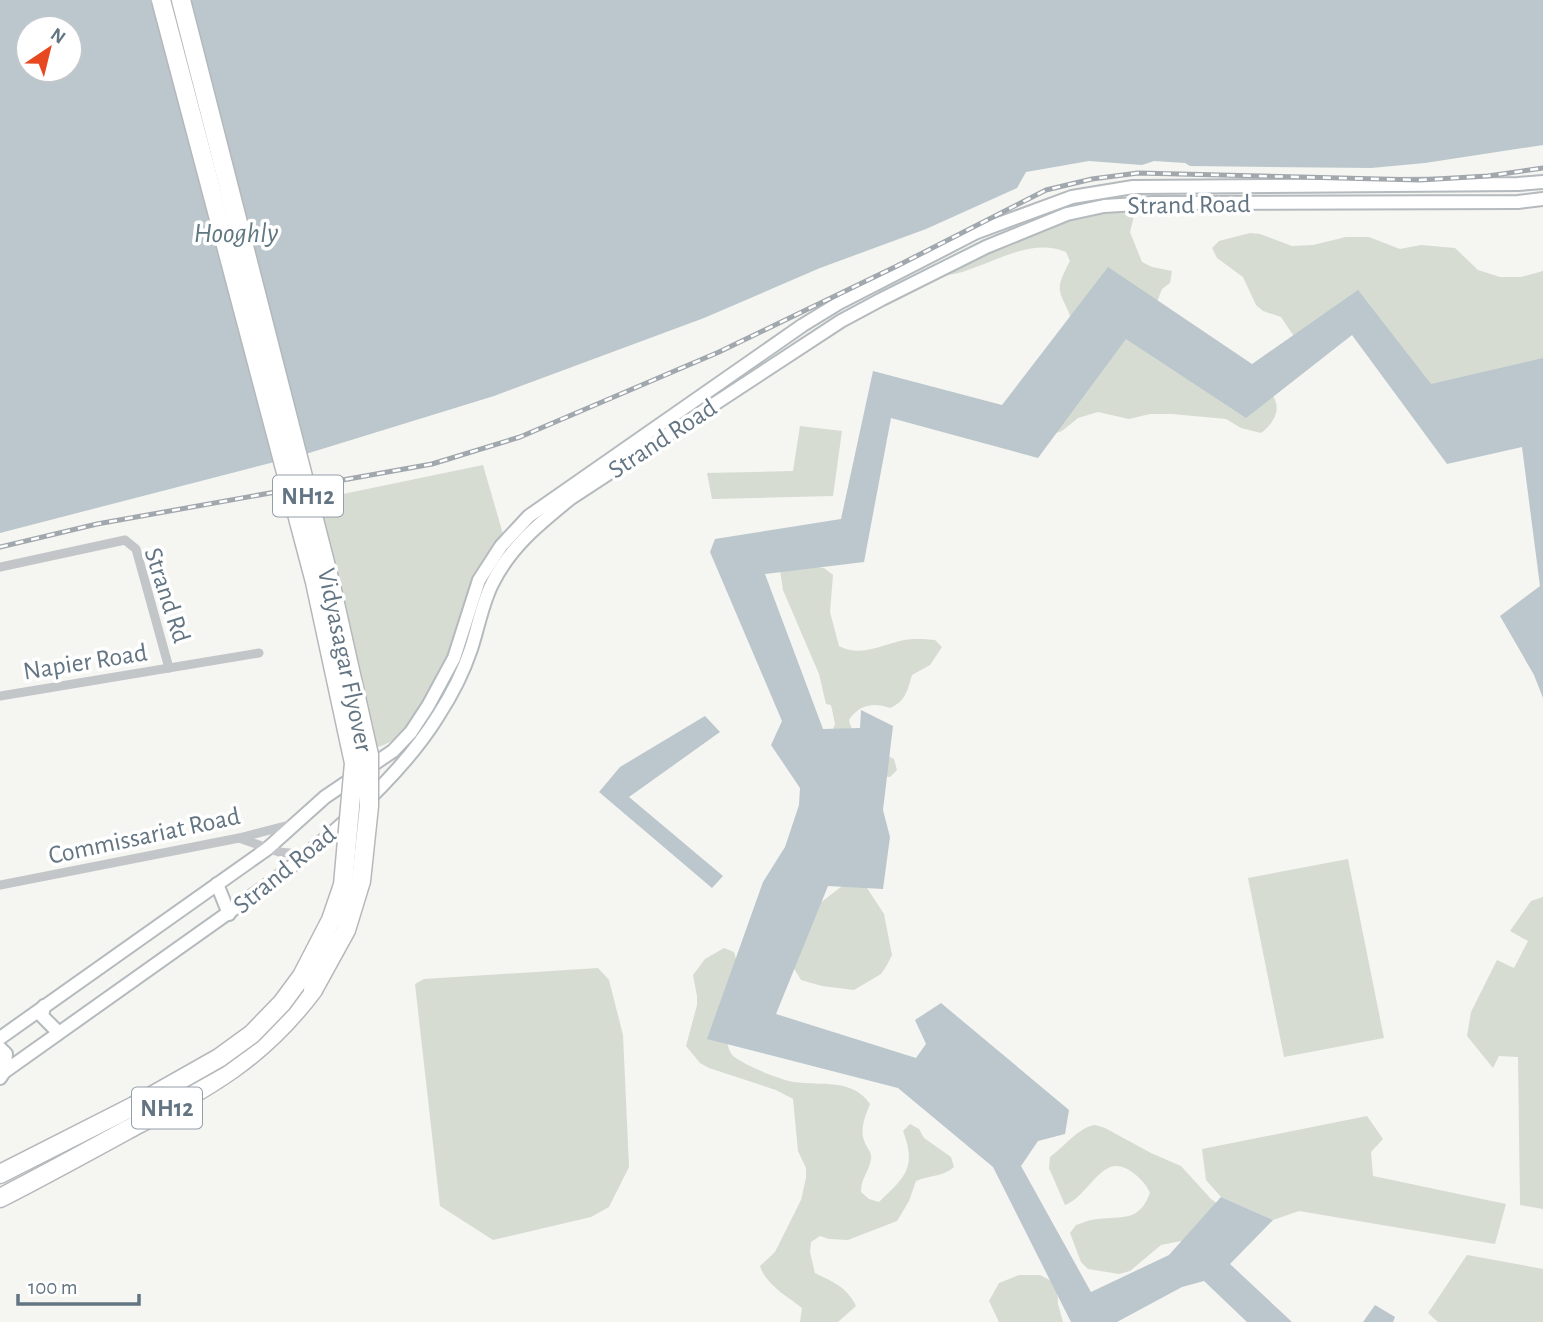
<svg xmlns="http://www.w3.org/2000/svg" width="1543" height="1322" font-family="'Alegreya Sans',sans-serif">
	<rect width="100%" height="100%" fill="#f5f5f1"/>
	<!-- green -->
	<g fill="#d6dcd2">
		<path d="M1125 207 1135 212 1130 232 1142 262 1152 267 1172 271 1170 283 1162 289 1155 307C1179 324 1203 341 1227 357 1243 368 1263 379 1273 396 1282 410 1273 424 1261 433L1241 428 1226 419 1172 414H1150L1129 419 1098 412 1078 418 1062 431 1041 438 1071 320C1069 308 1061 300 1060 291 1058 282 1066 269 1070 261L1066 252C1027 235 985 270 948 275L941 267 1040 221Z"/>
		<path d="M1250 233 1260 234 1292 246 1313 245 1346 237H1369L1400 249 1421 245 1455 248 1478 270 1500 277H1521L1543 271V441L1491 439 1360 327 1301 341 1293 335 1281 317 1263 311 1256 305 1243 277 1217 258 1212 248 1219 241Z"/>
		<path d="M800 426 842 431 833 496 712 499 707 473 793 471Z"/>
		<path d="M483 465 503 534C494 547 482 560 476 574 453 623 436 735 374 748L314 500Z"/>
		<path d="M790 563 824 568 833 575 830 612 839 646C860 657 879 646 900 641 911 638 924 639 935 640L942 647 930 665 912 675C907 691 906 701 890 708 873 702 859 705 849 720 853 741 876 749 894 759L897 770 890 777 838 773 831 734 835 724 831 705 826 704 819 674 783 590 780 570Z"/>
		<path d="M1348 859 1384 1038 1284 1057 1248 878Z"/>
		<path d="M850 880 867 888 884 914 892 955 887 965 881 974 854 990 822 986 801 980 790 962 815 907Z"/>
		<path d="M1543 897V1209L1520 1205 1518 1057 1499 1056 1493 1068 1467 1036 1471 1012 1497 960 1514 968 1528 941 1510 931 1531 901Z"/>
		<path d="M724 948 734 952 737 962 726 1035C727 1042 728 1050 733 1056 744 1065 780 1080 794 1082 821 1086 853 1078 870 1104 865 1117 859 1130 865 1143 868 1150 872 1152 871 1159 869 1172 861 1178 861 1192L869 1199 879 1202C905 1177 917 1168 903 1131L910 1124 919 1129 924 1138 951 1157 954 1167C943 1177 930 1175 916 1181L909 1201 897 1221 848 1240 829 1239 820 1236 811 1242 810 1252 815 1273C833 1282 847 1287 856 1306L838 1322H800L802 1308C787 1296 766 1285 760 1266L775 1252 801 1200 806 1178V1168L798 1151 793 1099 776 1090 709 1068 700 1063 686 1046 697 1005V996L693 975 705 959Z"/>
		<path d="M598 968 609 980 623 1035 629 1167 609 1207 591 1217 493 1240 440 1206 415 984 424 979Z"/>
		<path d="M1367 1116 1383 1139 1371 1152 1373 1176 1506 1204 1495 1244 1299 1211 1273 1220 1221 1197 1206 1180 1202 1149Z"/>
		<path d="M1095 1125 1105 1128 1151 1153 1181 1166 1211 1199 1228 1211 1191 1239 1161 1245 1130 1271 1119 1274 1088 1269 1081 1262 1070 1233 1076 1225C1083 1223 1091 1219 1098 1219 1123 1216 1139 1222 1150 1193 1146 1184 1140 1178 1132 1172 1102 1150 1091 1195 1065 1205L1049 1168 1050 1157C1064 1147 1079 1127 1095 1125Z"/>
		<path d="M1467 1255 1543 1269V1322H1438L1428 1313Z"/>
		<path d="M1019 1275H1040L1057 1284 1058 1304 1063 1322H999L989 1301 999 1283Z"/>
	</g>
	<!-- water -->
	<g fill="#bbc7cc" fill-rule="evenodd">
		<path d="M0 0H1543V145L1425 163 1371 168 1190 166 1185 163 1154 161 1142 165 1089 161 1026 172 1017 188 926 229 820 268 704 318 494 396 309 453 0 533ZM28 28H70V70H28Z"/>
		<path d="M1108 267 1252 364 1358 290 1431 384 1543 358V698L1534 675 1500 616 1540 586 1522 447 1447 464 1352 335 1246 418 1126 339 1038 458 891 418 864 562 765 574 823 729 860 728 861 710 893 726 883 810 890 837 883 889 828 886 776 1014 916 1058 926 1044 915 1020 941 1003 1069 1110 1065 1134 1038 1141 1021 1166 1091 1292 1169 1255 1221 1197 1273 1220 1230 1264 1292 1322H1247L1204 1281 1182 1287 1117 1322H1071L993 1167 898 1088 707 1039 763 882 785 847 799 805 800 788 771 745 782 721 710 552 715 539 841 519 873 371 1002 405Z"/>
		<path d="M705 716 720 732 629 797 723 876 712 888 599 792 620 767Z"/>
		<path d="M1375 1305 1395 1317 1393 1322H1363Z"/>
	</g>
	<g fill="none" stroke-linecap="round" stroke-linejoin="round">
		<!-- secondary casing -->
		<g stroke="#b4babe" stroke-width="16">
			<g id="secondary">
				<path d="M217 884 229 914"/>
				<path d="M44 1006 42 1016 58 1032"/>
				<path d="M0 1038 267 849 325 797 393 751 411 732 428 706 454 658 479 580 501 546 529 516 803 325 839 303 977 232 1072 197 1133 187 1518 184 1543 182"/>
				<path d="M0 1048 6 1054 4 1072"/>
				<path d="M0 1078 4 1072 273 881C329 838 401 776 438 716 451 696 463 673 471 649 478 628 482 604 492 584 510 547 540 523 571 498L841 321 882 299 986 247 1067 214 1104 206 1153 203 1518 202 1543 199"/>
			</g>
		</g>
		<!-- highway casing -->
		<g stroke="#b5b8bb" stroke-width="21">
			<g id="highway">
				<path d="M0 1174 134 1106"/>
				<path d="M0 1198C43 1176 85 1153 127 1130 204 1089 259 1062 313 990"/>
			</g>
		</g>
		<!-- street -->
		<g stroke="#c2c6c9" stroke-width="9">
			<path d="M0 567 125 540 136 549 169 668"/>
			<path d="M0 696 259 653"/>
			<path d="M239 838 279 852 308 855"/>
			<path d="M0 885 239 838 293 824"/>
		</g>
		<!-- secondary -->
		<use href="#secondary" stroke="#fff" stroke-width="12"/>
		<!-- highway -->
		<use href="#highway" stroke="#fff" stroke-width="18"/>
		<!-- rail casing -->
		<g stroke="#a0a7ad" stroke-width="5">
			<path id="rail" d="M0 547 97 524 432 464 520 437 719 352 897 266 1046 190 1092 179 1138 173 1420 180 1488 176 1543 168"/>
		</g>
		<!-- rail -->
		<use href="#rail" stroke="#fff" stroke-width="2.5" stroke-dasharray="8" stroke-linecap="butt"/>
		<!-- highway-bridge casing -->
		<g stroke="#b5b8bb" stroke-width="21" stroke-linecap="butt">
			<g id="highway-bridge">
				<path d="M181 0 332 590 369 755V806L361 881 346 930 313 990"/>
				<path d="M134 1106 219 1058 252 1034 282 1003 302 976 331 920 343 885 354 763 315 582 161 0"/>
			</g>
		</g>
		<!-- highway-bridge -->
		<use href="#highway-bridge" stroke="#fff" stroke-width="18"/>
	</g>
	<g text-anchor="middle" stroke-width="7" stroke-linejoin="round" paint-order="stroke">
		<!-- shield labels -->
		<g fill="#fff" stroke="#929ea8" stroke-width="2">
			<rect x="273" y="475.5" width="70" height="41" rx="5"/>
			<rect x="132" y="1087.5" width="70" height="41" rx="5"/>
		</g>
		<g font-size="24" font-weight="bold" fill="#637583">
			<text x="308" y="504">NH12</text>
			<text x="167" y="1116">NH12</text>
		</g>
		<!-- street labels -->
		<g font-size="26" fill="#637583" stroke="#fff">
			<text transform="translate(1189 204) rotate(-1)" y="9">Strand Road</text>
			<text transform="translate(662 438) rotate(-33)" y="9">Strand Road</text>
			<text transform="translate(168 595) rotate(72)" y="9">Strand Rd</text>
			<text transform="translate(346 660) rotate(78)" y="9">Vidyasagar Flyover</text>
			<text transform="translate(85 661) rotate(-9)" y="9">Napier Road</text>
			<text transform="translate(144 835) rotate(-12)" y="9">Commissariat Road</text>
			<text transform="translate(284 869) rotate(-39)" y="9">Strand Road</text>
		</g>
		<!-- water labels -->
		<g font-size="28" font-style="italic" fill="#5f7780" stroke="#fff">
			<text x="236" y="242">Hooghly</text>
		</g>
	</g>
	<!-- north arrow -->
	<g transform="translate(49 49) rotate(35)"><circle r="33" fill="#ffffff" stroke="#c1c8cd" stroke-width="2"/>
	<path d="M0-5L12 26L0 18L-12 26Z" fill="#e7481f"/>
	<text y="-10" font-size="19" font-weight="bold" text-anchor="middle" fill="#637583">N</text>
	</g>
	<!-- scale -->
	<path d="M18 1294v10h121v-10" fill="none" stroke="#637583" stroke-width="3.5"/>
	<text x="28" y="1294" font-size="21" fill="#637583" stroke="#ffffff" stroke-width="5" paint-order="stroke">100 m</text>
</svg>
